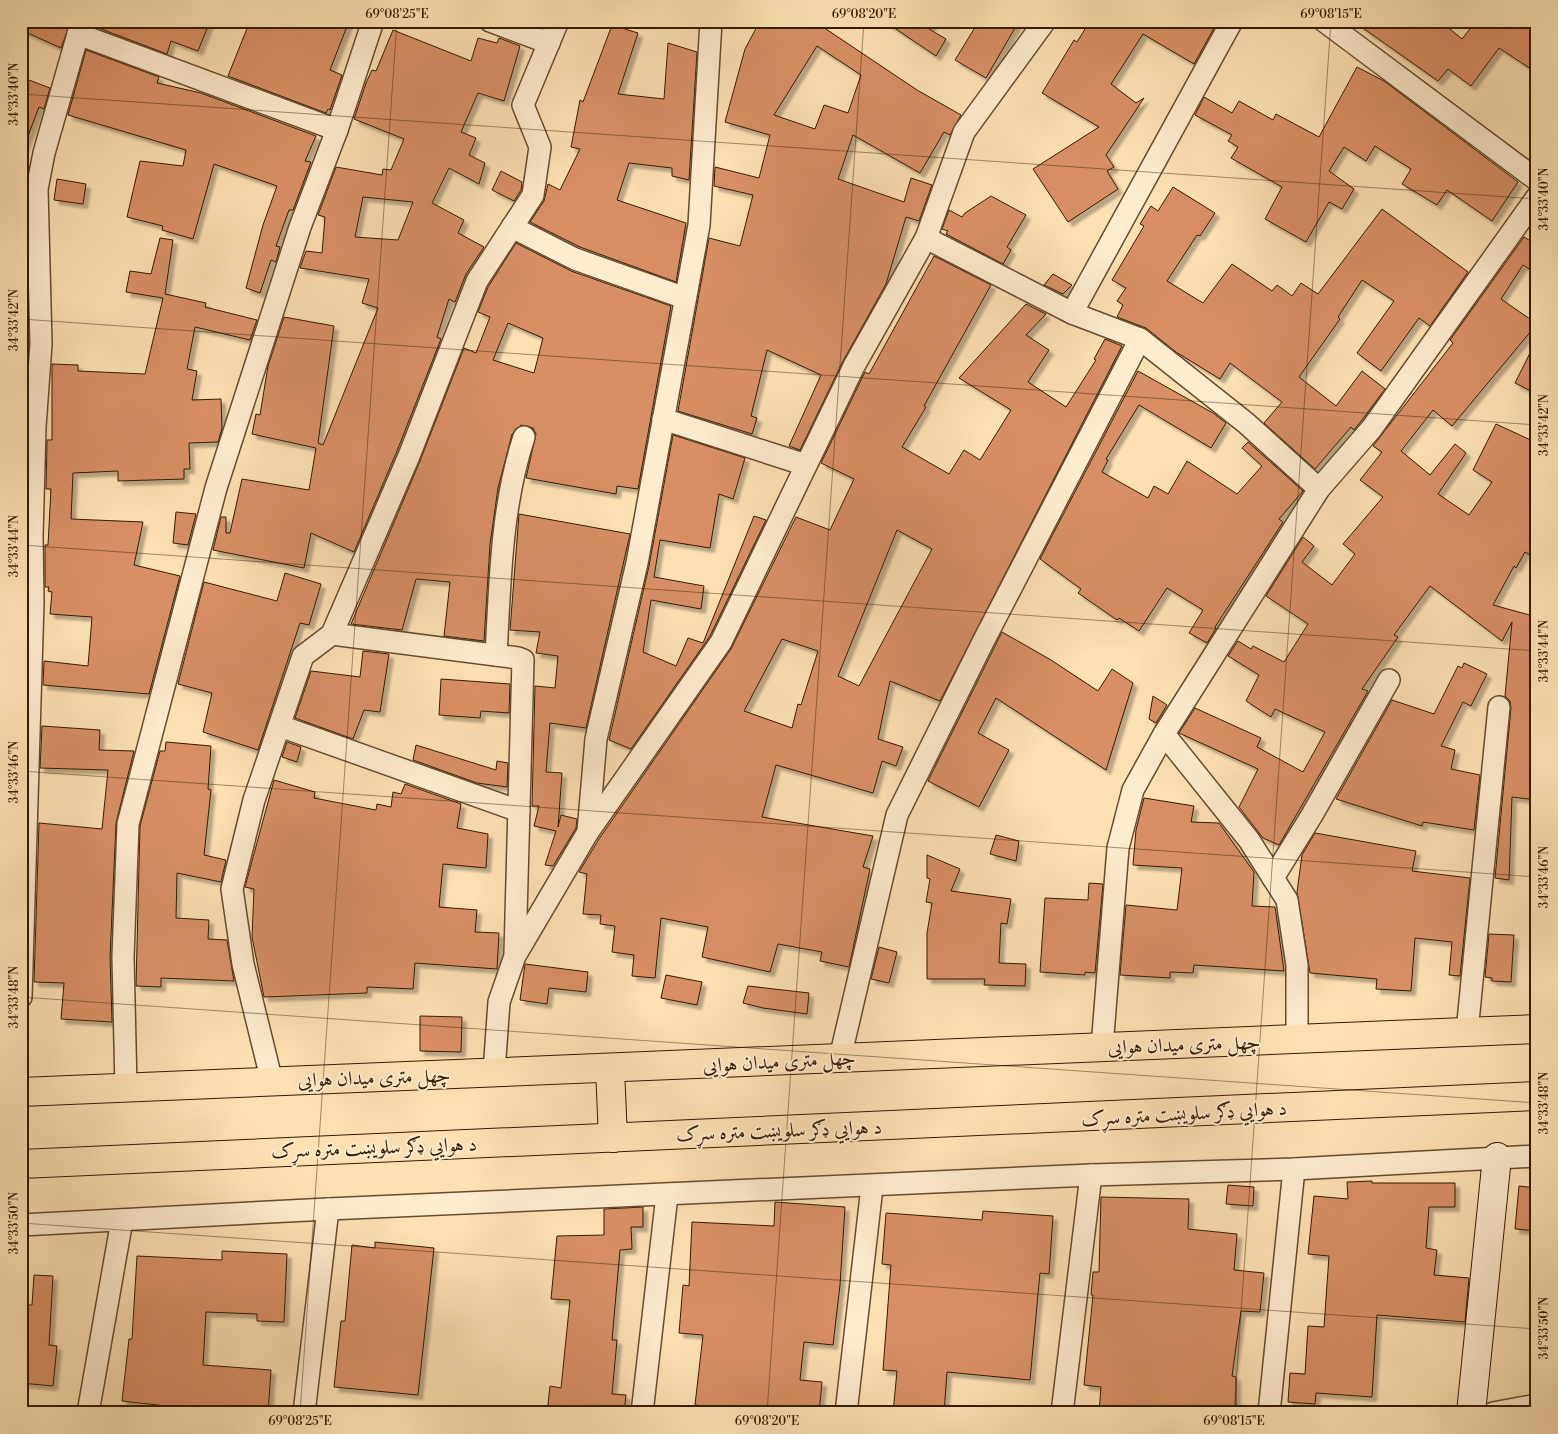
<svg xmlns="http://www.w3.org/2000/svg" width="1558" height="1434" font-family="'Libre Bodoni',Amiri,serif">
	<defs>
		<filter id="shadow"><feDropShadow dx="4.5" dy="4.5" stdDeviation="1" flood-color="#0004"/></filter>
	</defs>
	<rect width="100%" height="100%" fill="#fde1b3"/>
	<filter id="stains"><feTurbulence type="fractalNoise" baseFrequency=".004" numOctaves="4"/><feColorMatrix values="0 0 0 0 .2 0 0 0 0 .09 0 0 0 0 .02 0 0 0 .5 -.17"/></filter>
	<radialGradient id="worn" r=".72"><stop offset=".6" stop-color="#630" stop-opacity="0"/><stop offset="1" stop-color="#630" stop-opacity=".3"/></radialGradient>
	<!-- building -->
	<g fill="#d98f66" stroke="#331b00" fill-rule="evenodd" filter="url(#shadow)">
		<path d="M21 21H71L61 48 21 30Z"/>
		<path d="M97 21H210L198 51 171 41 167 54 96 27Z"/>
		<path d="M250 21H349L330 70 342 75 330 110 328 109 326 113 228 76Z"/>
		<path d="M760 21H814L917 90 961 115 950 135 944 132 920 173 853 135 838 179 904 202 911 178 932 185 919 221 906 217 886 284 843 361 800 450 789 446 821 375 767 350 751 416 757 418 752 434 678 411 709 238 740 246 753 195 714 186 715 167 759 178 770 135 725 122 745 49ZM817 46 861 75 848 113 824 105 815 129 774 115Z"/>
		<path d="M884 21H934L929 29 946 39 936 56Z"/>
		<path d="M979 21H1019L986 78 955 60Z"/>
		<path d="M1090 21H1218L1194 64 1143 34 1111 84 1136 103 1144 98 1106 155 1114 167 1107 171 1118 189 1068 222 1033 169 1099 127 1042 93 1074 40 1077 42Z"/>
		<path d="M1353 21H1440L1462 39 1476 21H1537V73L1499 48 1471 86 1448 69 1438 81Z"/>
		<path d="M612 25 638 33 618 94 664 99 668 43 697 52 689 180 672 176V168L629 163 617 200 686 223 676 282 580 247 530 222 544 201 548 184 560 190 580 149 571 147 580 100 583 102Z"/>
		<path d="M393 30 471 61 478 38 497 43 499 38 520 46 504 101 478 93 461 132 476 138 469 155 485 163 479 184 449 168 432 203 464 220 458 233 484 247 466 274 455 302 449 299 437 337 441 339 397 451 354 552 311 533 304 568 213 550 221 517H226V533H230L242 479 309 490 316 448 252 434 256 414 260 415 268 366 284 317 334 326 318 443 323 445 378 308 362 303 369 279 300 268 306 251 322 253 325 217 318 215 336 167 382 175 383 169 391 170 404 139 354 119 366 83 372 70 376 71ZM363 197 413 202 398 240 355 237Z"/>
		<path d="M86 50 159 77 157 83 201 93 316 136 305 161 311 162 293 210H289L276 246 280 247 276 262 271 260 260 293 246 288 263 225 277 186 214 164 193 239 162 230 163 226 127 217 140 161 183 166 186 150 68 115Z"/>
		<path d="M1357 67 1384 81 1518 182 1492 221 1447 190 1437 205 1402 184 1411 169 1375 146 1366 161 1344 147 1329 171 1354 189 1342 209 1329 202 1306 242 1265 219 1282 187 1231 158 1238 147 1228 141 1232 135 1195 115 1204 97 1232 113 1239 101 1273 120 1276 114 1319 137Z"/>
		<path d="M21 77 50 88 44 109 39 107 23 149Z"/>
		<path d="M501 171 522 182 521 190 514 201 492 190Z"/>
		<path d="M57 179 86 184 83 204 54 200Z"/>
		<path d="M1173 187 1215 213 1200 236 1197 235 1167 281 1203 303 1232 264 1272 291 1277 285 1292 296 1301 283 1318 294 1382 209 1468 272 1430 326 1419 318 1381 371 1357 353 1394 301 1362 280 1338 317 1340 319 1299 377 1336 406 1362 371 1385 389 1362 420 1354 430 1351 427 1315 469 1264 423 1282 402 1230 363 1220 379 1176 352 1146 328 1117 317 1123 305 1117 301 1126 288 1112 280 1144 226 1140 224 1151 206 1158 211Z"/>
		<path d="M991 196 1026 215 1007 247 1011 250 1003 264 946 234 948 231 942 229 949 210 962 217 965 213Z"/>
		<path d="M1524 237 1537 245V274L1523 265 1501 299 1537 324 1452 426 1433 410 1401 451 1430 475 1455 444 1466 453 1438 494 1469 515 1492 482 1473 470 1496 424 1537 443V559L1525 552 1516 568 1514 566 1493 605 1537 617V800L1512 797 1509 880 1495 878 1511 708 1510 701 1505 696 1512 622 1502 641 1430 586 1394 635 1398 637 1362 689 1368 691 1279 845 1263 838 1239 807 1258 769 1179 733 1195 708 1261 738 1257 747 1303 772 1325 732 1275 709 1271 717 1246 701 1259 675 1228 656 1238 641 1251 649 1253 646 1284 662 1308 624 1266 596 1303 537 1314 546 1302 562 1332 585 1355 554 1343 544 1383 497 1360 480 1382 452 1373 446 1453 343 1450 340Z"/>
		<path d="M160 238 173 240 165 294 206 303 205 307 257 320 250 340 195 327 187 369 197 371 192 400 221 399 222 428 218 442 189 443 190 469H184V479L118 481V471L73 473 71 519 143 522 134 565 180 576 149 694 43 685 44 661 88 666 92 617 50 614 52 592 48 591 49 587H45V545H48L51 489H46L47 440H52V364L78 365V371L145 374 163 298 126 292 130 271 151 274Z"/>
		<path d="M516 243 571 271 671 306 638 489 617 486 616 494 526 478 536 434 533 428 521 425 512 434 498 488 490 544 484 641 444 636 450 582 416 579 402 630 351 624 420 461 464 348 476 353 490 317 478 312 488 287ZM508 323 543 338 534 373 493 360Z"/>
		<path d="M934 256 991 285 924 406 926 407 902 447 949 474 964 450 980 460 1011 410 959 378 1026 304 1046 314 1026 335 1049 350 1028 382 1066 407 1096 360 1094 359 1105 339 1122 346 940 701 890 681 878 739 903 747 896 766 882 761 873 793 776 765 762 817 873 836 863 867 870 869 849 967 820 961 822 952 778 944 770 972 702 957 708 927 661 918 655 978 632 976 634 955 612 952 615 926 600 924 601 915 583 914 587 874 579 872 599 839 731 649 796 517 830 530 854 479 821 463 865 372 869 374ZM897 530 932 549 859 686 838 676ZM782 639 818 651 801 705 798 704 792 728 744 711Z"/>
		<path d="M1053 274 1072 285 1063 294 1044 285Z"/>
		<path d="M1537 339V394L1515 383Z"/>
		<path d="M1138 371 1213 413 1226 423 1211 448 1139 405 1106 459 1108 460 1102 472 1148 498 1154 486 1168 494 1187 461 1237 494 1262 466 1242 448 1248 442 1303 491 1279 519 1283 522 1215 627 1216 628 1207 643 1189 633 1203 610 1167 588 1139 631 1119 618 1117 620 1078 593 1081 589 1040 559Z"/>
		<path d="M673 435 745 458 733 499 719 494 710 548 660 540 654 577 704 586 701 609 651 600 643 652 676 666 688 638 703 643 754 516 766 520 710 636 631 749 609 740 649 566Z"/>
		<path d="M176 512 196 514 188 545 173 543Z"/>
		<path d="M519 514 630 534 586 728 550 723 546 772 562 773 558 827 561 815 577 819 576 828 553 866 545 865 556 831 534 826 539 806H532L535 686 555 688 558 656 536 653 540 632 510 630Z"/>
		<path d="M285 573 321 584 309 625 300 623 258 750 203 732 212 693 178 684 204 582 277 601Z"/>
		<path d="M1002 632 1051 660 1098 691 1112 669 1133 683 1106 770 996 698 978 733 1009 750 979 807 928 781Z"/>
		<path d="M363 651 389 654 380 712 364 710 353 739 295 718 311 671 360 677Z"/>
		<path d="M1464 663 1487 674 1471 706 1463 702 1441 746 1455 750 1451 769 1480 775 1474 830 1423 822 1422 826 1336 799 1392 700 1434 714 1458 666 1462 668Z"/>
		<path d="M441 679 510 684 509 713 481 711 480 718 439 715Z"/>
		<path d="M1153 696 1167 705 1156 723 1149 719Z"/>
		<path d="M42 726 100 730 99 750 134 751 116 823 110 957 112 1022 61 1019 64 983 34 982 39 823 102 829 108 770 40 768Z"/>
		<path d="M166 742 211 746 208 789 211 790 204 855 226 860 221 882 177 873 176 918 209 920 208 939 227 940 234 981 161 978V987L136 986 140 826 160 751H165Z"/>
		<path d="M287 742 301 747 297 762 282 757Z"/>
		<path d="M416 745 496 770 497 761 508 763 507 787 477 783 413 760Z"/>
		<path d="M274 780 315 792 314 798 376 810 377 804 391 807 393 792 401 794 405 784 461 804 457 828 488 834 486 868 443 864 439 907 477 910 475 932 499 933 497 969 415 963 413 989 367 987V993L264 997 252 937 254 889 245 887Z"/>
		<path d="M1144 798 1194 806 1191 822 1219 823 1254 872 1252 906 1275 907 1284 971 1194 965 1193 973 1170 972V978L1120 975 1126 905 1177 910 1182 868 1133 865 1136 830Z"/>
		<path d="M1315 833 1416 851 1412 871 1470 878 1460 976 1449 975 1452 942 1415 938 1411 991 1376 989 1377 979 1310 973 1297 892 1302 855Z"/>
		<path d="M996 835 1019 841 1016 861 990 854Z"/>
		<path d="M927 855 960 869 951 891 1011 899 1007 924 1001 923 999 963 1026 964 1025 986 984 985 985 979H927V933L932 903 926 902 930 879 927 878Z"/>
		<path d="M1089 883 1103 884 1095 973 1085 972V975L1040 972 1045 898 1088 900Z"/>
		<path d="M1489 934 1514 935 1511 982 1492 981V978L1485 977Z"/>
		<path d="M879 947 897 952 889 983 871 979Z"/>
		<path d="M525 964 588 972 586 992 549 988 547 1004 520 1000Z"/>
		<path d="M666 975 702 982 697 1005 661 998Z"/>
		<path d="M748 986 809 993 807 1014 763 1008 743 1003Z"/>
		<path d="M420 1016 462 1017 461 1052 420 1051Z"/>
		<path d="M1372 1181V1183H1455V1207H1429L1426 1248 1437 1250 1434 1275 1469 1278 1465 1322 1377 1315 1372 1397 1316 1393 1315 1404 1288 1402 1290 1373 1305 1374 1308 1326 1324 1327 1329 1256 1308 1254 1314 1196 1348 1199 1347 1182Z"/>
		<path d="M1228 1185 1254 1187 1253 1206 1226 1204Z"/>
		<path d="M1519 1186 1537 1188V1231L1515 1229Z"/>
		<path d="M1101 1197 1189 1199 1188 1229 1237 1234 1234 1270 1264 1273 1260 1312 1241 1311 1232 1376 1236 1377V1413H1099L1101 1387 1084 1385 1093 1295H1091L1093 1272H1099Z"/>
		<path d="M775 1202 845 1207 840 1285 833 1345 804 1342 800 1380 822 1382 819 1413H769L695 1405 703 1335 679 1333 683 1285 689 1286 692 1222 774 1226Z"/>
		<path d="M643 1207V1227H631L632 1249 620 1250 612 1340H617L612 1394 626 1395 624 1413H547L550 1386 561 1388 570 1300 551 1299 557 1236 604 1235V1209Z"/>
		<path d="M983 1211 1053 1216 1049 1274 1040 1273 1030 1380 947 1372 944 1413H893L897 1371 883 1370 891 1265 882 1264 886 1213 982 1220Z"/>
		<path d="M375 1242 434 1248 418 1395 334 1387 341 1321H345L352 1245 375 1248Z"/>
		<path d="M222 1251 287 1254 284 1322 257 1321V1314L206 1312 203 1365 271 1370 268 1413H210V1411L122 1401 129 1339H132L137 1256 222 1260Z"/>
		<path d="M34 1275 53 1276 49 1345 57 1346 53 1386 21 1383V1305H32Z"/>
	</g>
	<g fill="none" stroke-linecap="round" stroke-linejoin="round">
		<!-- street casing -->
		<g stroke="#664c2d" stroke-width="24">
			<g id="street">
				<path d="M490 21 549 43"/>
				<path d="M1324 21 1537 180"/>
				<path d="M78 34 337 130"/>
				<path d="M512 227 575 259 685 298"/>
				<path d="M926 238 1072 313 1140 339 1246 423 1319 489"/>
				<path d="M1072 313 1232 21"/>
				<path d="M663 419 806 465"/>
				<path d="M332 634 518 658 523 660 515 953"/>
				<path d="M496 655C500 583 501 507 524 437"/>
				<path d="M280 726 519 811"/>
				<path d="M1164 734 1249 840 1287 900 1297 965V1039"/>
				<path d="M588 832 721 642 854 366 926 238 964 132 1045 21"/>
				<path d="M1273 878 1312 815 1389 680"/>
				<path d="M21 997 33 602 32 537 35 427 41 344 37 189 44 153 78 34 85 21"/>
				<path d="M1467 1032 1499 707"/>
				<path d="M1102 1047 1118 848 1133 790 1164 734 1319 489 1372 428 1537 197"/>
				<path d="M840 1058 897 815 983 642 1140 339"/>
				<path d="M494 1072 499 1002 515 956 588 832 596 739 637 563 699 225 711 21"/>
				<path d="M272 1082 243 964 232 889 254 800 303 656 332 634 409 456 477 281 533 195 540 147 523 105 558 21"/>
				<path d="M126 1088 123 957 128 824 216 488 300 227 337 130 373 21"/>
				<path d="M21 1225 328 1209 1091 1175 1294 1169 1537 1156"/>
				<path d="M88 1413 122 1220"/>
				<path d="M304 1413 328 1209"/>
				<path d="M642 1413 667 1195"/>
				<path d="M846 1413 872 1187"/>
				<path d="M1062 1413 1091 1175"/>
				<path d="M1269 1413 1294 1169"/>
				<path d="M1493 1413 1537 1405"/>
			</g>
		</g>
		<!-- secondary casing -->
		<g stroke="#331b00" stroke-width="30">
			<path id="secondary" d="M1471 1413 1497 1157"/>
		</g>
		<!-- primary casing -->
		<g stroke="#331b00" stroke-width="30">
			<g id="primary">
				<path d="M610 1069 613 1138"/>
				<path d="M21 1092 1537 1029"/>
				<path d="M21 1164 1537 1096"/>
			</g>
		</g>
		<!-- street -->
		<use href="#street" stroke="#feecce" stroke-width="21"/>
		<!-- secondary -->
		<use href="#secondary" stroke="#feecce" stroke-width="28"/>
		<!-- primary -->
		<use href="#primary" stroke="#fde1b3" stroke-width="28"/>
	</g>
	<!-- ticks -->
	<path fill="none" stroke="#331b00" stroke-width="1" stroke-opacity="0.45" d="M21 94 1537 199M21 319 1537 425M21 545 1537 651M21 771 1537 877M21 997 1537 1103M21 1223 1537 1329M300 1413 397 21M767 1413 864 21M1234 1413 1331 21"/>
	<g text-anchor="middle" stroke-width="4" stroke-linejoin="round" paint-order="stroke">
		<!-- street labels -->
		<g font-size="20" fill="#331b00" stroke="#feecce">
			<text transform="translate(1184 1044) rotate(-2)" y="7">چهل متری میدان هوایی</text>
			<text transform="translate(779 1061) rotate(-3)" y="7">چهل متری میدان هوایی</text>
			<text transform="translate(374 1077) rotate(-2)" y="7">چهل متری میدان هوایی</text>
			<text transform="translate(1184 1113) rotate(-3)" y="7">د هوايي ډګر سلویښت متره سړک</text>
			<text transform="translate(779 1130) rotate(-2)" y="7">د هوايي ډګر سلویښت متره سړک</text>
			<text transform="translate(374 1147) rotate(-2)" y="7">د هوايي ډګر سلویښت متره سړک</text>
		</g>
	</g>
	<!-- margin -->
	<rect width="1558" height="1434" fill="none" stroke="#fde1b3" stroke-width="55"/>
	<rect x="28" y="28" width="1502" height="1378" fill="none" stroke="#331b00" stroke-width="2"/>
	<g font-size="12" text-anchor="middle" fill="#331b00">
		<text x="397" y="18">69°08'25"E</text>
		<text x="864" y="18">69°08'20"E</text>
		<text x="1331" y="18">69°08'15"E</text>
		<text transform="translate(14 94) rotate(-90)" y="4">34°33'40"N</text>
		<text transform="translate(1544 199) rotate(-90)" y="4">34°33'40"N</text>
		<text transform="translate(14 320) rotate(-90)" y="4">34°33'42"N</text>
		<text transform="translate(1544 425) rotate(-90)" y="4">34°33'42"N</text>
		<text transform="translate(14 546) rotate(-90)" y="4">34°33'44"N</text>
		<text transform="translate(1544 651) rotate(-90)" y="4">34°33'44"N</text>
		<text transform="translate(14 772) rotate(-90)" y="4">34°33'46"N</text>
		<text transform="translate(1544 877) rotate(-90)" y="4">34°33'46"N</text>
		<text transform="translate(14 997) rotate(-90)" y="4">34°33'48"N</text>
		<text transform="translate(1544 1103) rotate(-90)" y="4">34°33'48"N</text>
		<text transform="translate(14 1223) rotate(-90)" y="4">34°33'50"N</text>
		<text transform="translate(1544 1328) rotate(-90)" y="4">34°33'50"N</text>
		<text x="300" y="1425">69°08'25"E</text>
		<text x="767" y="1425">69°08'20"E</text>
		<text x="1234" y="1425">69°08'15"E</text>
	</g>
	<rect width="100%" height="100%" filter="url(#stains)"/>
	<rect width="100%" height="100%" fill="url(#worn)"/>
</svg>
